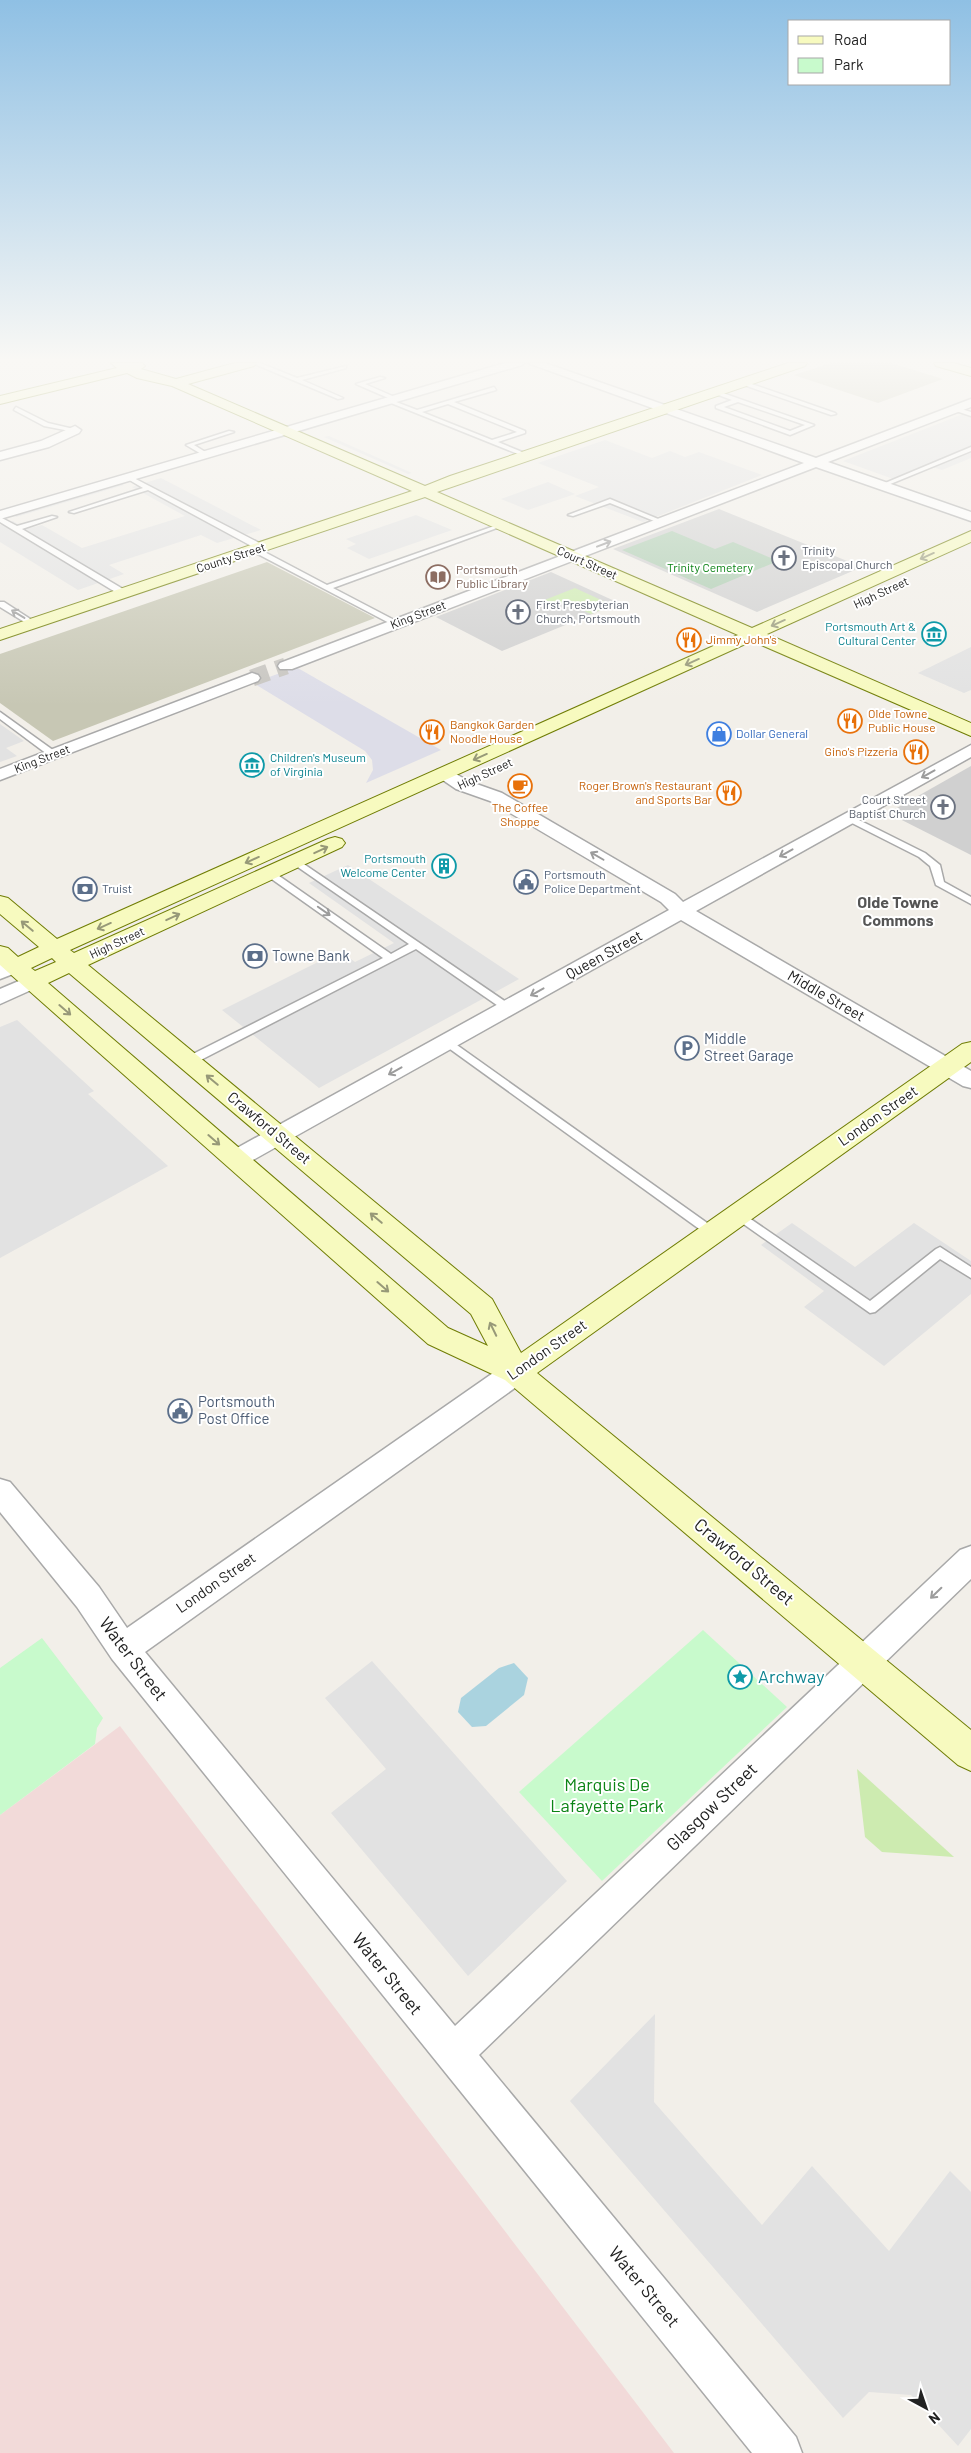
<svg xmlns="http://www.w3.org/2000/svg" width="971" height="2453" font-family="Barlow,sans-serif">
	<rect width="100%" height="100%" fill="#f2efe9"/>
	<!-- commercial -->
	<path fill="#f2dad9" d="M120 1726 674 2453H0V1815Z"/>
	<!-- religious -->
	<g fill="#d0d0d0">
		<path d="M719 509 862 567 757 612 613 549Z"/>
		<path d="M551 572 619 603 502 651 436 617Z"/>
		<path d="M971 766V855L888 813Z"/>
	</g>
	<!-- construction -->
	<g fill="#c7c7b4">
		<path d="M831 363H891L943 379 878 403 794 375Z"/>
		<path d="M267 562 375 618 53 741 0 703V654Z"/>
	</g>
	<!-- grass -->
	<g fill="#cdebb0">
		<path d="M575 588 612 605 591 614 565 602 548 608 537 603Z"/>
		<path d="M857 1769 954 1857 882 1852 865 1837Z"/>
	</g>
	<!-- cemetery -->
	<path fill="#aacbaf" d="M672 531 715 549 733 542 778 561 711 589 622 550Z"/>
	<!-- park -->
	<g fill="#c8facc">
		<path d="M703 1630 787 1707 602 1881 519 1792Z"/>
		<path d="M42 1638 103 1718 97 1728 95 1744 0 1815V1668Z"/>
	</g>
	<!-- parking -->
	<g fill="#e2e2e2">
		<path d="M971 411V458L942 470 933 467 899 481 843 461Z"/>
		<path d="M329 436 412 473 408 474 324 437Z"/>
		<path d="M605 440 652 458 670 451 685 457 699 452 762 475 643 522 575 496 599 487 538 463Z"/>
		<path d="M161 478 261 530 217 543 201 535 109 565 124 574 78 590 0 542V525L13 521 26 529 42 525 82 548 185 516 132 487Z"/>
		<path d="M548 482 575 494 528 510 501 499Z"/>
		<path d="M121 483 124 485 16 517 13 515Z"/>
		<path d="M416 515 452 530 369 559 347 548 356 544 346 539Z"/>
		<path d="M971 647V690L964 693 918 673Z"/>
		<path d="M0 724 24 741 6 748 17 756 0 762Z"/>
		<path d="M348 865 519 979 319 1088 222 1010 340 951 355 962 394 943 309 883Z"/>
		<path d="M17 1020 94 1091 88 1094 168 1166 0 1258V1027Z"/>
		<path d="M792 1223 855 1267 914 1223 971 1261V1294L884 1366 804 1307 824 1291 761 1245Z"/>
		<path d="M372 1661 567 1881 468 1976 331 1813 386 1769 325 1698Z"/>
		<path d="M655 2014 654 2102 762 2225 812 2166 889 2251 950 2171 971 2192V2429L958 2446 911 2395 869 2392 843 2418 570 2101Z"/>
	</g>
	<!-- plaza -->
	<path fill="#dddde8" d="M296 667 441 750 366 783 373 770 372 760 365 751 253 683Z"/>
	<!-- water -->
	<path fill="#aad3df" d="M514 1663 528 1678 524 1695 486 1726 472 1727 458 1712 461 1698 499 1668Z"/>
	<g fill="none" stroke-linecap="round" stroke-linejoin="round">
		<!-- street-tunnel -->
		<path stroke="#c8c6c1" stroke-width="17" stroke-dasharray="17 9" stroke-linecap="butt" d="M252 678 286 666"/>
		<!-- lane casing -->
		<g stroke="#a9a9a9" stroke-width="3">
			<g id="lane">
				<path d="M252 363H260L297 378 346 366V368L302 380 343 398 338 399Z"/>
				<path d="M380 377 385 378 365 384 397 398V400H393L356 384Z"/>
				<path d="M743 381 835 413 836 414 831 415 741 384Z"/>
				<path d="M494 387 496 390 454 402 525 431V433L498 442 527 454V456H523L386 401 391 400 417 410ZM448 404 517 432 492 440 422 412Z"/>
				<path d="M713 391H717L814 425 790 435 716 408V406L732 400 713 393ZM738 402 805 425 790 431 724 407Z"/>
				<path d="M16 407 48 423 78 430 75 432 44 426 14 410Z"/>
				<path d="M955 407 971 412V416L953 410Z"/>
				<path d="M229 431 234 432 194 445 207 453V455H203L186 445Z"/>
				<path d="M971 447V451L883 487 878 486Z"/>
				<path d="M128 475 265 546 266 548 259 550 148 490 74 513 69 512 143 488 126 478 125 477Z"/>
				<path d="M610 499 663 521 664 522 659 523 610 503 573 516 568 515Z"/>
				<path d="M52 516 57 517 22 529 128 592V596H122L0 522V517L17 526Z"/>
				<path d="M500 524 505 525 333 588 398 622V626H395L250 550 257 548 327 585Z"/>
				<path d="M0 602H4L38 624 31 626 0 607Z"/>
				<path d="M0 712 57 753V757H51L0 719Z"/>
				<path d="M849 815 925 853 940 865 944 882 971 897V904L936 885 930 866 919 857 846 820 844 818Z"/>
				<path d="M295 858 512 1006 513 1008 512 1010H504L416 949 193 1064H185L183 1061 185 1058 383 958 266 875V871H272L391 954 409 944 292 863V859Z"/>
				<path d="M447 1038 717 1230 719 1233 717 1236H709L443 1044 441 1042 443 1040Z"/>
				<path d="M739 1211 870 1301 936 1249 940 1247 971 1267V1278L940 1259 875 1312 870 1313 735 1218 733 1215Z"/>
			</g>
		</g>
		<!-- street casing -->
		<g stroke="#a9a9a9" stroke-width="3">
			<g id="street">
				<path d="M505 363H524L522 365 0 519V511Z"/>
				<path d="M528 363H545L816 458 971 399V407L828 462 971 512V521L816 467 292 669H280L278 666 280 663 804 463Z"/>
				<path d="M75 426 81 430 79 433 49 447 0 460V452L41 441Z"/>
				<path d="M252 673 258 675 260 678 258 681 0 780V769Z"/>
				<path d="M971 745V757L696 911 971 1071V1088L963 1086 681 920 244 1165 236 1167 228 1165 224 1159 228 1153 669 910 661 902 490 801 456 789 434 774 437 770H449L468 781 502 793 675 894 683 902Z"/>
				<path d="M16 960 23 962 26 966 23 970 0 979V965Z"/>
				<path d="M33 975 40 976 44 981 40 986 0 1004V989Z"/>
				<path d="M516 1361 526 1364 530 1372 526 1380 145 1652 455 2026 960 1550 971 1546V1579L479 2055 796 2437 802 2453H752L112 1659 77 1607 0 1512V1479L10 1482 99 1587 127 1628 506 1364Z"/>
			</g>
		</g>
		<!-- secondary casing -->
		<g stroke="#707d05" stroke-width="2">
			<g id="secondary">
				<path d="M111 363H142L145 366 141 369 176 379 235 363H256L254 366 188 384 425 486 450 476 788 363H807L805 366 437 492 752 628 971 531V542L767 634 971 723V736L752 641 70 950 74 953 328 839 335 837 342 839 345 843 342 847 88 965 492 1299 521 1353 962 1044 971 1042V1062L537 1373 971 1730V1771L958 1765 505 1380 428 1344 0 965V946L8 948 18 957 39 947 0 914V896L8 898 57 939 738 635 425 497 0 640V629L412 491 172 386 137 378 127 373 0 404V396L117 368ZM52 958 56 962 35 971 31 968ZM69 973 471 1314 488 1346 448 1328 48 983Z"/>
				<path d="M934 363H954L971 368V376L936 366Z"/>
			</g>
		</g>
		<!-- lane -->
		<use href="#lane" fill="#fff" fill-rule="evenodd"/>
		<!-- street -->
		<use href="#street" fill="#fff" fill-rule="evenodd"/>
		<!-- secondary -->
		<use href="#secondary" fill="#f7fabf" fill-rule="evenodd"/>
	</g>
	<!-- one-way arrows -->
	<defs><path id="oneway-shaft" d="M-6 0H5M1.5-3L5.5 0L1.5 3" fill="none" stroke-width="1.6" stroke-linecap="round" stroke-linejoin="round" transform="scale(1.25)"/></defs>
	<g stroke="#9c9c9c">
		<use href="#oneway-shaft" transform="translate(604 544) rotate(-21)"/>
		<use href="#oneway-shaft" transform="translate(18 614) rotate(-149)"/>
		<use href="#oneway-shaft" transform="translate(928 774) rotate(151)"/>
		<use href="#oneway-shaft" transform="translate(786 853) rotate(151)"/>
		<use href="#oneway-shaft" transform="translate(597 856) rotate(-150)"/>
		<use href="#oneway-shaft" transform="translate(324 911) rotate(35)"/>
		<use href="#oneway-shaft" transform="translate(537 992) rotate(151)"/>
		<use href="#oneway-shaft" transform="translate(395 1071) rotate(151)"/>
		<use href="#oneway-shaft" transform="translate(936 1593) rotate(136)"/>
	</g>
	<g stroke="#979978">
		<use href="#oneway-shaft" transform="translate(927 556) rotate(156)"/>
		<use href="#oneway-shaft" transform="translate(778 623) rotate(156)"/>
		<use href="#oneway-shaft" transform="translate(692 662) rotate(156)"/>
		<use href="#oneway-shaft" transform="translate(480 757) rotate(156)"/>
		<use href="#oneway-shaft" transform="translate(321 850) rotate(-25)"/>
		<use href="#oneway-shaft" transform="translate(252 860) rotate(156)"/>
		<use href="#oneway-shaft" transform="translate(173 917) rotate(-25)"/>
		<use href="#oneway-shaft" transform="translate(27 926) rotate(-140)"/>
		<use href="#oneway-shaft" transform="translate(104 926) rotate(156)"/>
		<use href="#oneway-shaft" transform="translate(65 1010) rotate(41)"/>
		<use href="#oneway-shaft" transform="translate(212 1080) rotate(-140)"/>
		<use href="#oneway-shaft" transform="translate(214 1140) rotate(41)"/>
		<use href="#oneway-shaft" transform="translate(376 1218) rotate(-140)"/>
		<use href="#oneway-shaft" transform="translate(383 1287) rotate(41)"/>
		<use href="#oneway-shaft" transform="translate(493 1329) rotate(-116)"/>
	</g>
	<!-- sky -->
	<linearGradient id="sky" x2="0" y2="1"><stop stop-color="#8fc0e4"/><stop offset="0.51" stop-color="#f9f8f5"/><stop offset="1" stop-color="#f9f8f5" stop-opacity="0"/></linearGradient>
	<rect width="971" height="706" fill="url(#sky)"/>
	<!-- icons -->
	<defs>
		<g id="church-ring" transform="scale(1.25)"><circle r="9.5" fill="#fff" stroke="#6b7280" stroke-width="1.5"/><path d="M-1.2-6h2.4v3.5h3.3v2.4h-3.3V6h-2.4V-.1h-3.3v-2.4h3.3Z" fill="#6b7280"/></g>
		<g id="library-ring" transform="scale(1.25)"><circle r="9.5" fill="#fff" stroke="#8d6e63" stroke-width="1.5"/><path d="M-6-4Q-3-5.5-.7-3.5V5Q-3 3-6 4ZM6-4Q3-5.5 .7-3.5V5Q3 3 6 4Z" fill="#8d6e63"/></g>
		<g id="museum-ring" transform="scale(1.25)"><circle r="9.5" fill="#fff" stroke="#0f9aa8" stroke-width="1.5"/><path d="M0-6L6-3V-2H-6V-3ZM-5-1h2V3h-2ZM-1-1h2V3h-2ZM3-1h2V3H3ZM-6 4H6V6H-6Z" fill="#0f9aa8"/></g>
		<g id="restaurant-ring" transform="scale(1.25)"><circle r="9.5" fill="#fff" stroke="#e8710a" stroke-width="1.5"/><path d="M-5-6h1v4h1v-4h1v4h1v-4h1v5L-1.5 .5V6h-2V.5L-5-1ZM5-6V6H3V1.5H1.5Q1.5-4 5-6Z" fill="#e8710a"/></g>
		<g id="shop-ring" transform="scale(1.25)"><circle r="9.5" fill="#fff" stroke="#3f7fe0" stroke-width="1.5"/><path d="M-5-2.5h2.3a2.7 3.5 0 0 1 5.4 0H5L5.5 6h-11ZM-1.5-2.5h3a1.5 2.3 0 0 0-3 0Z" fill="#3f7fe0"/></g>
		<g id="cafe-ring" transform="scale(1.25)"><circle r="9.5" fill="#fff" stroke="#e8710a" stroke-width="1.5"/><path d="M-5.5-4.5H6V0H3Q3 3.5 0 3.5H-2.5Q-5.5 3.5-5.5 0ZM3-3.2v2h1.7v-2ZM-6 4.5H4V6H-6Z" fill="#e8710a"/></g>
		<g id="building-ring" transform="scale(1.25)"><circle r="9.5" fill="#fff" stroke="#0f9aa8" stroke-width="1.5"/><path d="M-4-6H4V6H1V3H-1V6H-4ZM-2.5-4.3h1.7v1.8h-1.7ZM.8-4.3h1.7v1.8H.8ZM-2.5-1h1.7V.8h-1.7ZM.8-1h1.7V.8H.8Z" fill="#0f9aa8"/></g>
		<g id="civic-ring" transform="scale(1.25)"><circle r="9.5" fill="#fff" stroke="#5c6f8a" stroke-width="1.5"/><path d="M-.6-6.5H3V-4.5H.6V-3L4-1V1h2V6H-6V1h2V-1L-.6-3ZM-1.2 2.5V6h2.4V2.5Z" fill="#5c6f8a"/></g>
		<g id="bank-ring" transform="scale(1.25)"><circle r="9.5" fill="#fff" stroke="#5c6f8a" stroke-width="1.5"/><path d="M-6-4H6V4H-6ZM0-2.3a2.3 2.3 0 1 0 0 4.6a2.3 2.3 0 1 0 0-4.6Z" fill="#5c6f8a"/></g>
		<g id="parking-ring" transform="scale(1.25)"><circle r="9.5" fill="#fff" stroke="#5c6f8a" stroke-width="1.5"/><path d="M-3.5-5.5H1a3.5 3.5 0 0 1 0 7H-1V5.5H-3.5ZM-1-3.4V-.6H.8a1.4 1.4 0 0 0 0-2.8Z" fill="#5c6f8a"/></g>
		<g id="sight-ring" transform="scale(1.25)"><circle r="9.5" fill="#fff" stroke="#0f9aa8" stroke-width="1.5"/><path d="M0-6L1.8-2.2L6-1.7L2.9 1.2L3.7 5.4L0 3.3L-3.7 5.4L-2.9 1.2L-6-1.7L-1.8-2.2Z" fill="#0f9aa8"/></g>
	</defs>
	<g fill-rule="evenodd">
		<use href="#church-ring" x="784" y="558"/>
		<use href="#library-ring" x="438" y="577"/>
		<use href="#church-ring" x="518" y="612"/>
		<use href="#museum-ring" x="934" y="634"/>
		<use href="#restaurant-ring" x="689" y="640"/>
		<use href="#restaurant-ring" x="850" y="721"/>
		<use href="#restaurant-ring" x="432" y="732"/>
		<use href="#shop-ring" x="719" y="734"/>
		<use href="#restaurant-ring" x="916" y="752"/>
		<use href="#museum-ring" x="252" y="765"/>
		<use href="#cafe-ring" x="520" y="786"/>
		<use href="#restaurant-ring" x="729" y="793"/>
		<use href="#church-ring" x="943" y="807"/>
		<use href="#building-ring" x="444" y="866"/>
		<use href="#civic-ring" x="526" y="882"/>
		<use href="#bank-ring" x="85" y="889"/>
		<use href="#bank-ring" x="255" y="956"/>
		<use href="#parking-ring" x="687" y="1048"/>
		<use href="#civic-ring" x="180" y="1411"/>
		<use href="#sight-ring" x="740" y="1677"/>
	</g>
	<g text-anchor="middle" stroke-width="4" stroke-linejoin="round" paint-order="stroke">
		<!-- far-worship labels -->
		<g font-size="12" fill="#5b616d" stroke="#fff" text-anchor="start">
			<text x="802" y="555">Trinity<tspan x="802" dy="14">Episcopal Church</tspan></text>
			<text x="536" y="609">First Presbyterian<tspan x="536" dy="14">Church, Portsmouth</tspan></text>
			<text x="926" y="804" text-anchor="end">Court Street<tspan x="926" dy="14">Baptist Church</tspan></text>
		</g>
		<!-- far-street labels -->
		<g font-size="12" fill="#222" stroke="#fff">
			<text transform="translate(231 558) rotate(-18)" y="4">County Street</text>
			<text transform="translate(587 563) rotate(24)" y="4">Court Street</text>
			<text transform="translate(881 593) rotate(-25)" y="4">High Street</text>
			<text transform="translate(418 615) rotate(-21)" y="4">King Street</text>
			<text transform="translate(42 759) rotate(-21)" y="4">King Street</text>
			<text transform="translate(485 774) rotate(-25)" y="4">High Street</text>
			<text transform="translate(117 943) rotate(-25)" y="4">High Street</text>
		</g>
		<!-- far-park labels -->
		<g font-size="12" fill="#0c8416" stroke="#fff">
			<text x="710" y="572">Trinity Cemetery</text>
		</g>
		<!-- far-education labels -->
		<g font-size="12" fill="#785e54" stroke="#fff" text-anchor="start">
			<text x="456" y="574">Portsmouth<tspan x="456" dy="14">Public Library</tspan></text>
		</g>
		<!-- far-culture labels -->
		<g font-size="12" fill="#0d838f" stroke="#fff" text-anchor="end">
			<text x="916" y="631">Portsmouth Art &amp;<tspan x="916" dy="14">Cultural Center</tspan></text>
			<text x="270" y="762" text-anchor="start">Children's Museum<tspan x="270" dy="14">of Virginia</tspan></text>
			<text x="426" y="863">Portsmouth<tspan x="426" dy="14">Welcome Center</tspan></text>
		</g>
		<!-- far-food labels -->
		<g font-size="12" fill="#c56008" stroke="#fff" text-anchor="start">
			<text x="706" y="644">Jimmy John's</text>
			<text x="868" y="718">Olde Towne<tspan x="868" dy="14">Public House</tspan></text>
			<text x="450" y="729">Bangkok Garden<tspan x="450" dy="14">Noodle House</tspan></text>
			<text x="898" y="756" text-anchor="end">Gino's Pizzeria</text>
			<text x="712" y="790" text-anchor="end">Roger Brown's Restaurant<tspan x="712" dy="14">and Sports Bar</tspan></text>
			<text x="520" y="812" text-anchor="middle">The Coffee<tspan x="520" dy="14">Shoppe</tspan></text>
		</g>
		<!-- far-shop labels -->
		<g font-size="12" fill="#366cbe" stroke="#fff" text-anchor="start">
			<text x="736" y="738">Dollar General</text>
		</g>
		<!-- far-service labels -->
		<g font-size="12" fill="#4e5e75" stroke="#fff" text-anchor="start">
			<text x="544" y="879">Portsmouth<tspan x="544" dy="14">Police Department</tspan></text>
			<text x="102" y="893">Truist</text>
		</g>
		<!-- street labels -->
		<g font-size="15" fill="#222" stroke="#fff">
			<text transform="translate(604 955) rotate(-29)" y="5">Queen Street</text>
			<text transform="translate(826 996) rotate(30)" y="5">Middle Street</text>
			<text transform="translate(878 1116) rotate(-35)" y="5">London Street</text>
			<text transform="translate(269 1128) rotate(40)" y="5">Crawford Street</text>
			<text transform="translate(547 1350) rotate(-35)" y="5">London Street</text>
			<text transform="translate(216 1583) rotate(-35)" y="5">London Street</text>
		</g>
		<!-- service labels -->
		<g font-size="15" fill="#4e5e75" stroke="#fff" text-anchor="start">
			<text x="272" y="961">Towne Bank</text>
			<text x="704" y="1044">Middle<tspan x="704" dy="17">Street Garage</tspan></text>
			<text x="198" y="1407">Portsmouth<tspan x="198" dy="17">Post Office</tspan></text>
		</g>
		<!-- neighbourhood labels -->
		<g font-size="16" font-weight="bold" fill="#555" stroke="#fff">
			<text x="898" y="908">Olde Towne<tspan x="898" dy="18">Commons</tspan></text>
		</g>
		<!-- near-street labels -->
		<g font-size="18" fill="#222" stroke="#fff">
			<text transform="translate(744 1562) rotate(40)" y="6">Crawford Street</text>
			<text transform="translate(133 1659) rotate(53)" y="6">Water Street</text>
			<text transform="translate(712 1807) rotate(-44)" y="6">Glasgow Street</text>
			<text transform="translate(387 1974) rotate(51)" y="6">Water Street</text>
			<text transform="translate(644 2287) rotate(50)" y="6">Water Street</text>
		</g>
		<!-- near-culture labels -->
		<g font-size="18" fill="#0d838f" stroke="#fff" text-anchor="start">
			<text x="758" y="1683">Archway</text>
		</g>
		<!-- near-park labels -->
		<g font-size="18" fill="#0c8416" stroke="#fff">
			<text x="607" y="1791">Marquis De<tspan x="607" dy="21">Lafayette Park</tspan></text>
		</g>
	</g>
	<!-- legend -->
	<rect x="788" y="20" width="162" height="65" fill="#ffffff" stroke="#a7a7a7"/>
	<rect x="798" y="36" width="25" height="8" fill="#f7fabf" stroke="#a7a7a7"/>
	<text x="834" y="45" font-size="15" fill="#222222">Road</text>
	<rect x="798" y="58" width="25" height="15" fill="#c8facc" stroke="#a7a7a7"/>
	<text x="834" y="70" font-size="15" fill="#222222">Park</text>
	<!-- north arrow -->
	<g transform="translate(926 2408) rotate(140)" stroke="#ffffff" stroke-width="4" paint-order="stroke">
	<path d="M0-4L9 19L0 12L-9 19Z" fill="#222222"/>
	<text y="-8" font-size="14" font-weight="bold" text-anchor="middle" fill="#222222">N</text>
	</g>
</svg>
